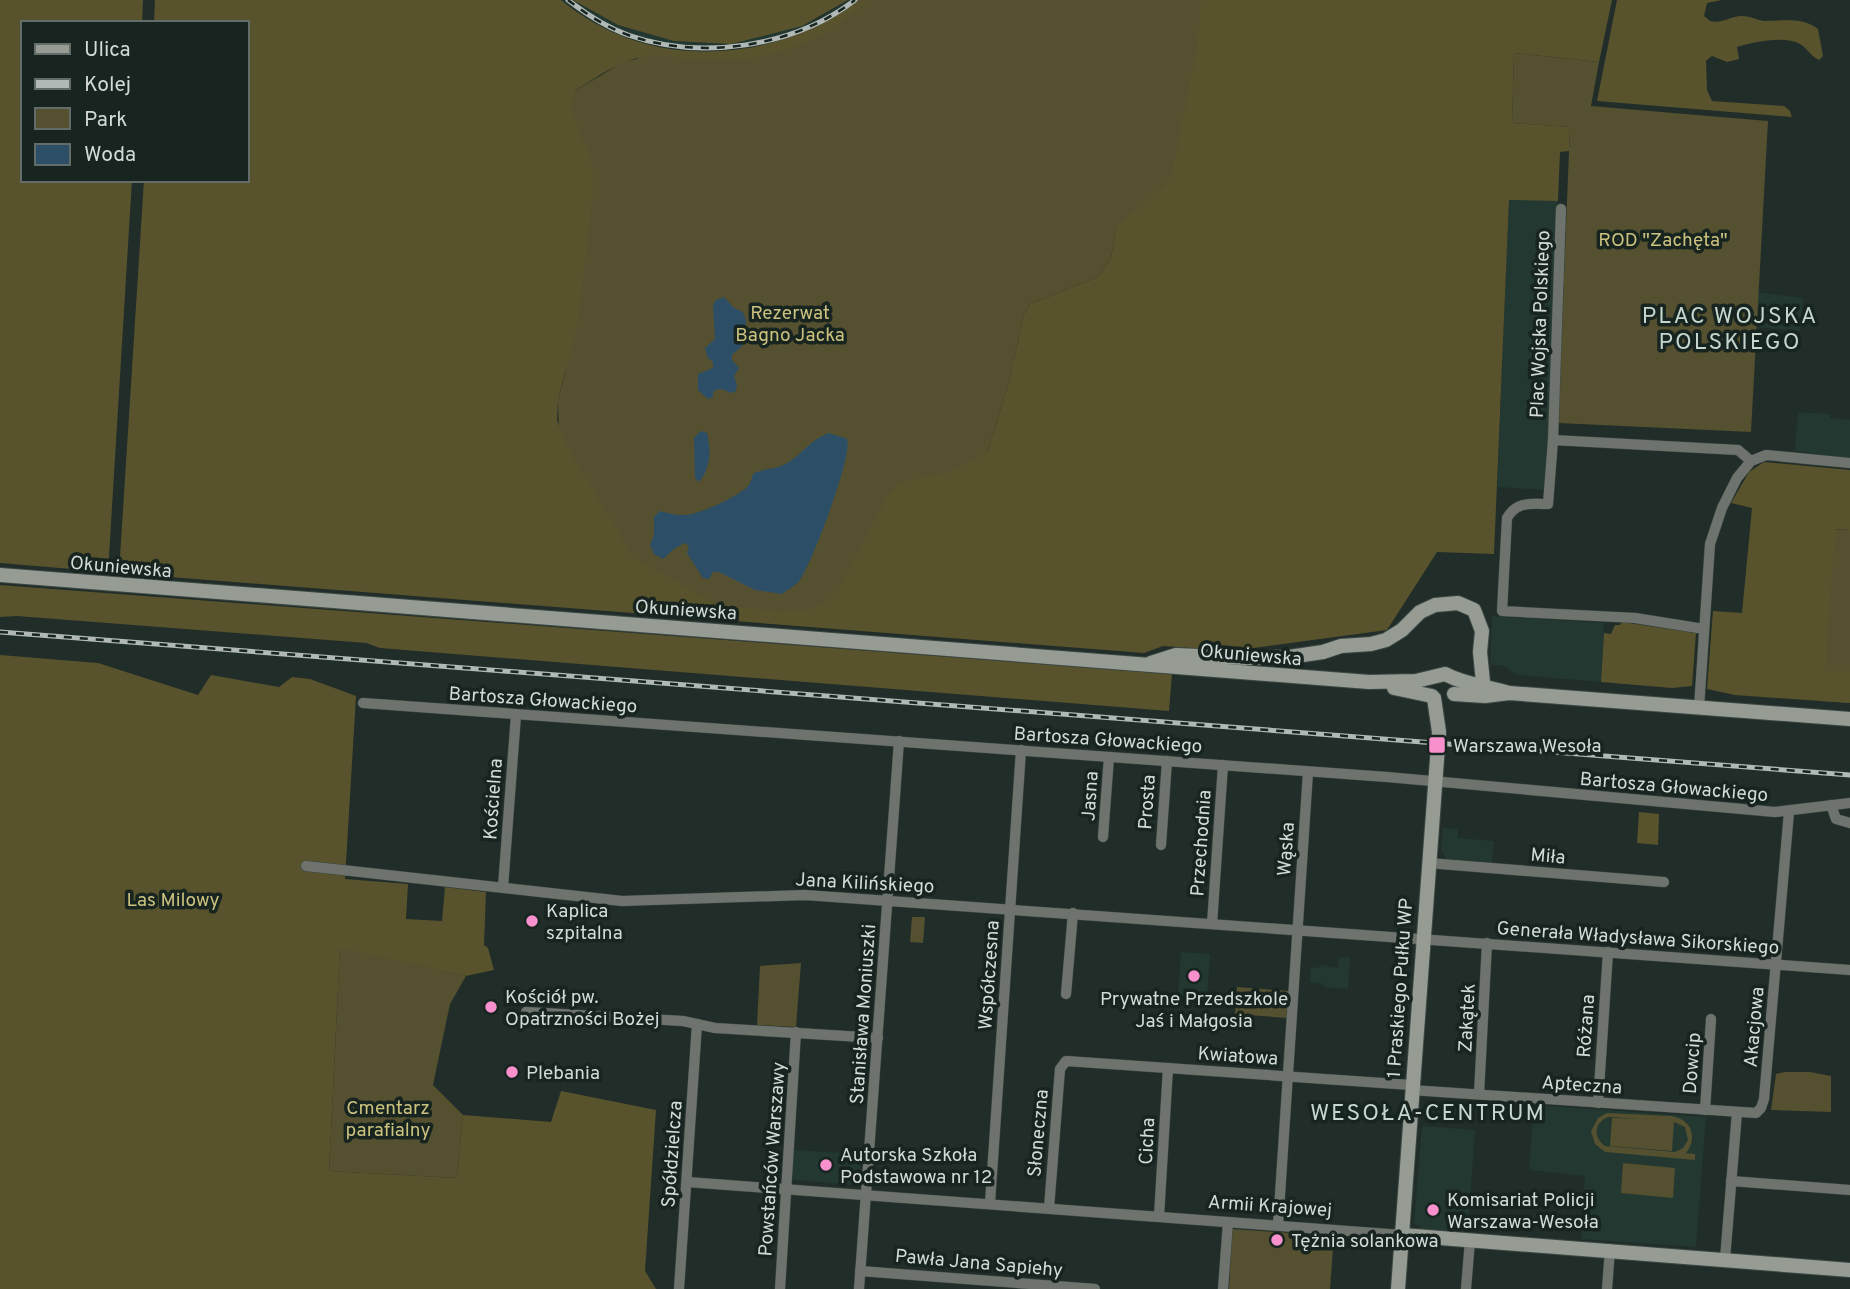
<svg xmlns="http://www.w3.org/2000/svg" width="1850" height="1289" font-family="Overpass,sans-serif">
	<rect width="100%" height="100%" fill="#212d29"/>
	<!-- built -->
	<g fill="#233831">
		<path d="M561 0H573L618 25 674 41 731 44 816 20 848 0H862L794 36 761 45 697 53 643 43 619 35 588 19Z"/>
		<path d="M1509 199 1558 201 1547 490 1497 487Z"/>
		<path d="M1758 292 1803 298 1800 331 1756 327Z"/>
		<path d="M1798 412 1830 414V418L1850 420V458L1795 451Z"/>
		<path d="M1492 616 1604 623 1601 682 1517 675 1502 665H1490Z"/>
		<path d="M1443 828 1458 829V838L1494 841 1492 863 1446 859 1441 849Z"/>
		<path d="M1181 952 1210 954 1207 997 1178 995Z"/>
		<path d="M1343 957H1350L1348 989 1323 987V984L1310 982 1311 967 1319 968 1320 965 1338 968 1339 959Z"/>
		<path d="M1534 1105 1706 1117 1696 1247 1581 1239 1585 1176 1529 1170Z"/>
		<path d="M1422 1126 1475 1130 1468 1231 1424 1230 1414 1223Z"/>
		<path d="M794 1150 861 1154 859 1181 856 1185 795 1180 791 1175Z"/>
	</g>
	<!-- green -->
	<g fill="#545030" fill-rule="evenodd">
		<path d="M857 0H1206L1177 185 1116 227 1111 258 1098 277 1030 304 1024 314 1008 385 988 451 826 618 714 606 630 562 559 443 558 400 566 371 561 104 573 97 575 91 623 62 636 59 648 52 687 56 760 50 846 8Z"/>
		<path d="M1514 53 1599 62 1591 106 1768 121 1751 432 1558 423 1570 127 1512 123Z"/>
		<path d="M1831 529 1850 530V703L1820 701 1822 618Z"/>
		<path d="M912 917H925L923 943 910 942Z"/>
		<path d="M340 947 466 976 450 1004 433 1085 463 1115 457 1178 329 1171Z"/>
		<path d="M801 963 796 1027 757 1025 760 966Z"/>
		<path d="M1237 987 1289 991 1287 1018 1235 1014Z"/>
		<path d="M1785 1072H1810L1831 1076V1112L1771 1110 1776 1074Z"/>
		<path d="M1607 1113 1672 1116C1692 1120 1698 1138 1686 1153L1695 1154V1160L1605 1152 1595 1144 1591 1131 1598 1118ZM1608 1117 1641 1119 1612 1118 1610 1146 1672 1151 1674 1122 1685 1127 1688 1140 1683 1148 1675 1152 1605 1146C1593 1137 1594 1123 1608 1117Z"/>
		<path d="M1623 1163 1675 1168 1673 1198 1621 1193Z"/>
		<path d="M1232 1229 1334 1236 1330 1289H1229Z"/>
	</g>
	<!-- forest -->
	<g fill="#59532d">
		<path d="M0 0H143L142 23H23V180H132L108 572 0 563Z"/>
		<path d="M155 0H561C635 60 725 64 811 30 826 24 856 0 868 0 817 48 770 61 701 60 684 59 663 53 647 56 620 60 597 77 575 91L571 108 593 166V194L577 328 558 400 557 420 565 443 633 557 715 604 773 611 812 610 836 593 889 494 899 483 952 471 988 451 1008 385 1024 314 1030 304 1098 277 1111 258 1116 227 1165 185 1172 174 1198 42 1201 0H1612L1599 62 1514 53 1512 123 1570 127 1569 151 1560 152 1558 201 1509 200 1494 554 1437 552 1387 630 1232 651 1163 646 1144 653 119 573 144 180H247V23H154Z"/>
		<path d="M573 0H848L802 26 731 44 674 41 618 25Z"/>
		<path d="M1617 0H1722L1707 3 1704 16 1710 21C1723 24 1730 16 1742 16 1750 16 1757 20 1764 21 1782 21 1803 17 1818 29L1823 56 1819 60C1810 56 1807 47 1798 43 1782 36 1753 42 1737 47L1739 59 1727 62 1712 56 1706 61 1707 90 1712 101 1784 106 1790 111 1792 117 1597 101Z"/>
		<path d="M1764 462 1850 470V530L1837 529 1833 558 1825 671H1850V703L1735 695 1707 689 1713 611 1742 613 1752 508 1731 503 1749 472Z"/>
		<path d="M0 585 1172 674 1169 711 380 648 366 643 17 616 0 617Z"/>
		<path d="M1622 622 1696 633 1692 686 1672 688 1601 682 1604 633 1611 634 1615 625H1620Z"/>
		<path d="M0 655 98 663 198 695 211 675 279 687 292 677 310 679 356 696 345 879 408 884 406 919 442 921 445 887 486 892 484 945 488 948 494 970 466 976 340 948 329 1171 457 1178 463 1115 551 1122 561 1091 656 1110 645 1271 656 1289H0Z"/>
		<path d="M1639 812 1659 814 1658 845 1637 843Z"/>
	</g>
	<!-- water -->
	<g fill="#2c4f67">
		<path d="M724 297 734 308 743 312 746 321 744 344 732 355V360L739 368 734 376 737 385 736 391 731 393C724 390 720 386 713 392V397L708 399 698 390V374L713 368V362L708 358 705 348 715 339 713 305 716 300Z"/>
		<path d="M701 431 707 433C711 451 711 467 699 482L695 478 694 438Z"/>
		<path d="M829 433 847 439C853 456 812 562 800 580 796 585 787 590 782 594L755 590 719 572H713L709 579 703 578 687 553 689 546 685 543 675 548 663 559 654 554 650 545 654 535V517L660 511C667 513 675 515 683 515 697 516 740 496 749 485 751 481 752 478 753 474 765 468 770 470 781 466 798 460 810 439 829 433Z"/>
	</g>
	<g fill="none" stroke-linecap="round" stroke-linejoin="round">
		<!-- street casing -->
		<g stroke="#3d4945" stroke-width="11">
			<g id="street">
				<path d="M1561 209 1553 440 1548 504C1531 504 1517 501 1507 518L1502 611 1635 618 1704 629"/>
				<path d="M1553 440 1738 450 1751 461"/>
				<path d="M363 703 1387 777 1775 812 1850 803"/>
				<path d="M1699 708 1710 544 1722 508 1737 478 1751 461 1766 455 1850 463"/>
				<path d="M1831 805 1836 819 1850 823"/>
				<path d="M1103 837 1109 757"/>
				<path d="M1161 845 1167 761"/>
				<path d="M1428 863 1664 882"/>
				<path d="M306 866 622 901 805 895 1850 970"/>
				<path d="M503 887 516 715"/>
				<path d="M1212 924 1223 765"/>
				<path d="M1066 994 1073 913"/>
				<path d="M526 1012 683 1021 715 1028 878 1038"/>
				<path d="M1411 1090 1756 1113 1761 1108 1764 1099 1789 812"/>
				<path d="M1479 1094 1487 943"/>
				<path d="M1598 1103 1608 952"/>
				<path d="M1705 1110 1711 1019"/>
				<path d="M1731 1181 1850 1190"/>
				<path d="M687 1182 1402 1235"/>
				<path d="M990 1203 1021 750"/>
				<path d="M1049 1208 1060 1069 1066 1061 1411 1085"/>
				<path d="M1159 1216 1168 1068"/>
				<path d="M1278 1225 1308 772"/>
				<path d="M1725 1259 1737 1112"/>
				<path d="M860 1271 1095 1289"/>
				<path d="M679 1289 697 1024"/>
				<path d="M780 1289 796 1032"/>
				<path d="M859 1289 899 741"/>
				<path d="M1223 1289 1228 1222"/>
				<path d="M1466 1289 1470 1240"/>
				<path d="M1607 1289 1610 1249"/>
			</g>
		</g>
		<!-- secondary casing -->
		<g stroke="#3d4945" stroke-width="16">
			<g id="secondary">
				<path d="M0 575 1369 682 1416 681 1445 674C1466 685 1486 686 1509 693"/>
				<path d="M1151 663 1176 655 1246 658 1289 657 1323 652 1341 646 1371 644 1386 640 1402 630 1420 612 1435 605 1458 603 1474 610 1482 631 1480 652 1484 692"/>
				<path d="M1394 688 1432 696"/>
				<path d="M1454 694 1485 696 1509 693 1850 719"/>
				<path d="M1402 1235 1850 1270"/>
				<path d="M1398 1289 1439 732 1434 698"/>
			</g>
		</g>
		<!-- street -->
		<use href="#street" stroke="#6f736e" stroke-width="10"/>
		<!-- secondary -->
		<use href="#secondary" stroke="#969c94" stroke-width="14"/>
		<!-- rail casing -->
		<g stroke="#b0b9b5" stroke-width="5">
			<g id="rail">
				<path d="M568 0C586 14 606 27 628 35 701 61 794 47 855 0"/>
				<path d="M0 632 1850 775"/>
			</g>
		</g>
		<!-- rail -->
		<use href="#rail" stroke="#17241f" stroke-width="2.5" stroke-dasharray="8" stroke-linecap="butt"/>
	</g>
	<!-- markers -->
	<g fill="#f790cd" stroke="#17241f" stroke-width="2.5">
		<rect x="1428" y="736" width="18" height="18" rx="3.5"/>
		<circle cx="532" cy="921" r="7"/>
		<circle cx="1194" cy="976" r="7"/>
		<circle cx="491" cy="1007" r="7"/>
		<circle cx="512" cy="1072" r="7"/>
		<circle cx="826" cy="1165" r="7"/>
		<circle cx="1433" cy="1210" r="7"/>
		<circle cx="1277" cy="1240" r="7"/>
	</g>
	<g text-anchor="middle" stroke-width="7" stroke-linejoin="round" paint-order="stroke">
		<!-- park labels -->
		<g font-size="19" fill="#ccc27f" stroke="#17241f">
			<text x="1663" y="246">ROD "Zachęta"</text>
			<text x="790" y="319">Rezerwat<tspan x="790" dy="22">Bagno Jacka</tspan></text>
			<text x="173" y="906">Las Milowy</text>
			<text x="388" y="1114">Cmentarz<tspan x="388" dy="22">parafialny</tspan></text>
		</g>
		<!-- street labels -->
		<g font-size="19" fill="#d3dbd8" stroke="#17241f">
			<text transform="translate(1539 324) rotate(-88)" y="7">Plac Wojska Polskiego</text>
			<text transform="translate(121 566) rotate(5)" y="7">Okuniewska</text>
			<text transform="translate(686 609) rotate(4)" y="7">Okuniewska</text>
			<text transform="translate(1251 654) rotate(5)" y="7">Okuniewska</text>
			<text transform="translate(543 699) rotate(4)" y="7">Bartosza Głowackiego</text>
			<text transform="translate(1108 739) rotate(4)" y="7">Bartosza Głowackiego</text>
			<text transform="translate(1674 786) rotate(5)" y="7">Bartosza Głowackiego</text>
			<text transform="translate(1089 796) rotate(-86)" y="7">Jasna</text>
			<text transform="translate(492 799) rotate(-86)" y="7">Kościelna</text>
			<text transform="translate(1146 802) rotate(-86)" y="7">Prosta</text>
			<text transform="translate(1200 843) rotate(-86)" y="7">Przechodnia</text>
			<text transform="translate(1285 849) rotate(-86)" y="7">Wąska</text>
			<text transform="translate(1548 855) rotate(5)" y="7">Miła</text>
			<text transform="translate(865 882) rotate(3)" y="7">Jana Kilińskiego</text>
			<text transform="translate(1638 937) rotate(4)" y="7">Generała Władysława Sikorskiego</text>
			<text transform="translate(988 975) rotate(-86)" y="7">Współczesna</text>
			<text transform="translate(1399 988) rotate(-86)" y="7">1 Praskiego Pułku WP</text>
			<text transform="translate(862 1014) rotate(-86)" y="7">Stanisława Moniuszki</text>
			<text transform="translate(1466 1018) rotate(-87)" y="7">Zakątek</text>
			<text transform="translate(1585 1026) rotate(-86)" y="7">Różana</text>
			<text transform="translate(1753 1027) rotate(-85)" y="7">Akacjowa</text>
			<text transform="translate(1238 1055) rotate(4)" y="7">Kwiatowa</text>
			<text transform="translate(1691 1063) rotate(-86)" y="7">Dowcip</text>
			<text transform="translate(1582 1084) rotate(4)" y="7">Apteczna</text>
			<text transform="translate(1037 1133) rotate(-85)" y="7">Słoneczna</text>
			<text transform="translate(1146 1141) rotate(-87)" y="7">Cicha</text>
			<text transform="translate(671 1154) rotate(-86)" y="7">Spółdzielcza</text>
			<text transform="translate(771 1159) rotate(-86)" y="7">Powstańców Warszawy</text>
			<text transform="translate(1270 1205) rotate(4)" y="7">Armii Krajowej</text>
			<text transform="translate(979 1262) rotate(5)" y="7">Pawła Jana Sapiehy</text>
		</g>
		<!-- poi labels -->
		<g font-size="19" fill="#d3dbd8" stroke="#17241f" text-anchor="start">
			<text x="1453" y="752">Warszawa Wesoła</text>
			<text x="546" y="917">Kaplica<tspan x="546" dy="22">szpitalna</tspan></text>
			<text x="505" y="1003">Kościół pw.<tspan x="505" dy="22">Opatrzności Bożej</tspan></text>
			<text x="1194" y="1005" text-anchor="middle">Prywatne Przedszkole<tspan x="1194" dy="22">Jaś i Małgosia</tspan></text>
			<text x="526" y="1079">Plebania</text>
			<text x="840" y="1161">Autorska Szkoła<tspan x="840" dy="22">Podstawowa nr 12</tspan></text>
			<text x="1447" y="1206">Komisariat Policji<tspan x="1447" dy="22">Warszawa-Wesoła</tspan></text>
			<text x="1291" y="1247">Tężnia solankowa</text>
		</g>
		<!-- quarter labels -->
		<g font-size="23" letter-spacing="2" fill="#c5d6cf" stroke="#17241f">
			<text x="1730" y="323">PLAC WOJSKA<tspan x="1730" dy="26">POLSKIEGO</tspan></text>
			<text x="1428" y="1120">WESOŁA-CENTRUM</text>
		</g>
	</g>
	<!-- legend -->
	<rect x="21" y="21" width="228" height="161" fill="#17241f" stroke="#626d69" stroke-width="2"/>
	<rect x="35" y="44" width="35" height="10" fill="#969c94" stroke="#626d69" stroke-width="2"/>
	<text x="84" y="56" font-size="21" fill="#d3dbd8">Ulica</text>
	<rect x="35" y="79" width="35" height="10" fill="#b0b9b5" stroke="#626d69" stroke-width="2"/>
	<text x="84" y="91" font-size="21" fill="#d3dbd8">Kolej</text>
	<rect x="35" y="108" width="35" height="21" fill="#545030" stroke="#626d69" stroke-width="2"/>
	<text x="84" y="126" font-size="21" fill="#d3dbd8">Park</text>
	<rect x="35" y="144" width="35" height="21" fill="#2c4f67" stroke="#626d69" stroke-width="2"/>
	<text x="84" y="161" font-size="21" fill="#d3dbd8">Woda</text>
</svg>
